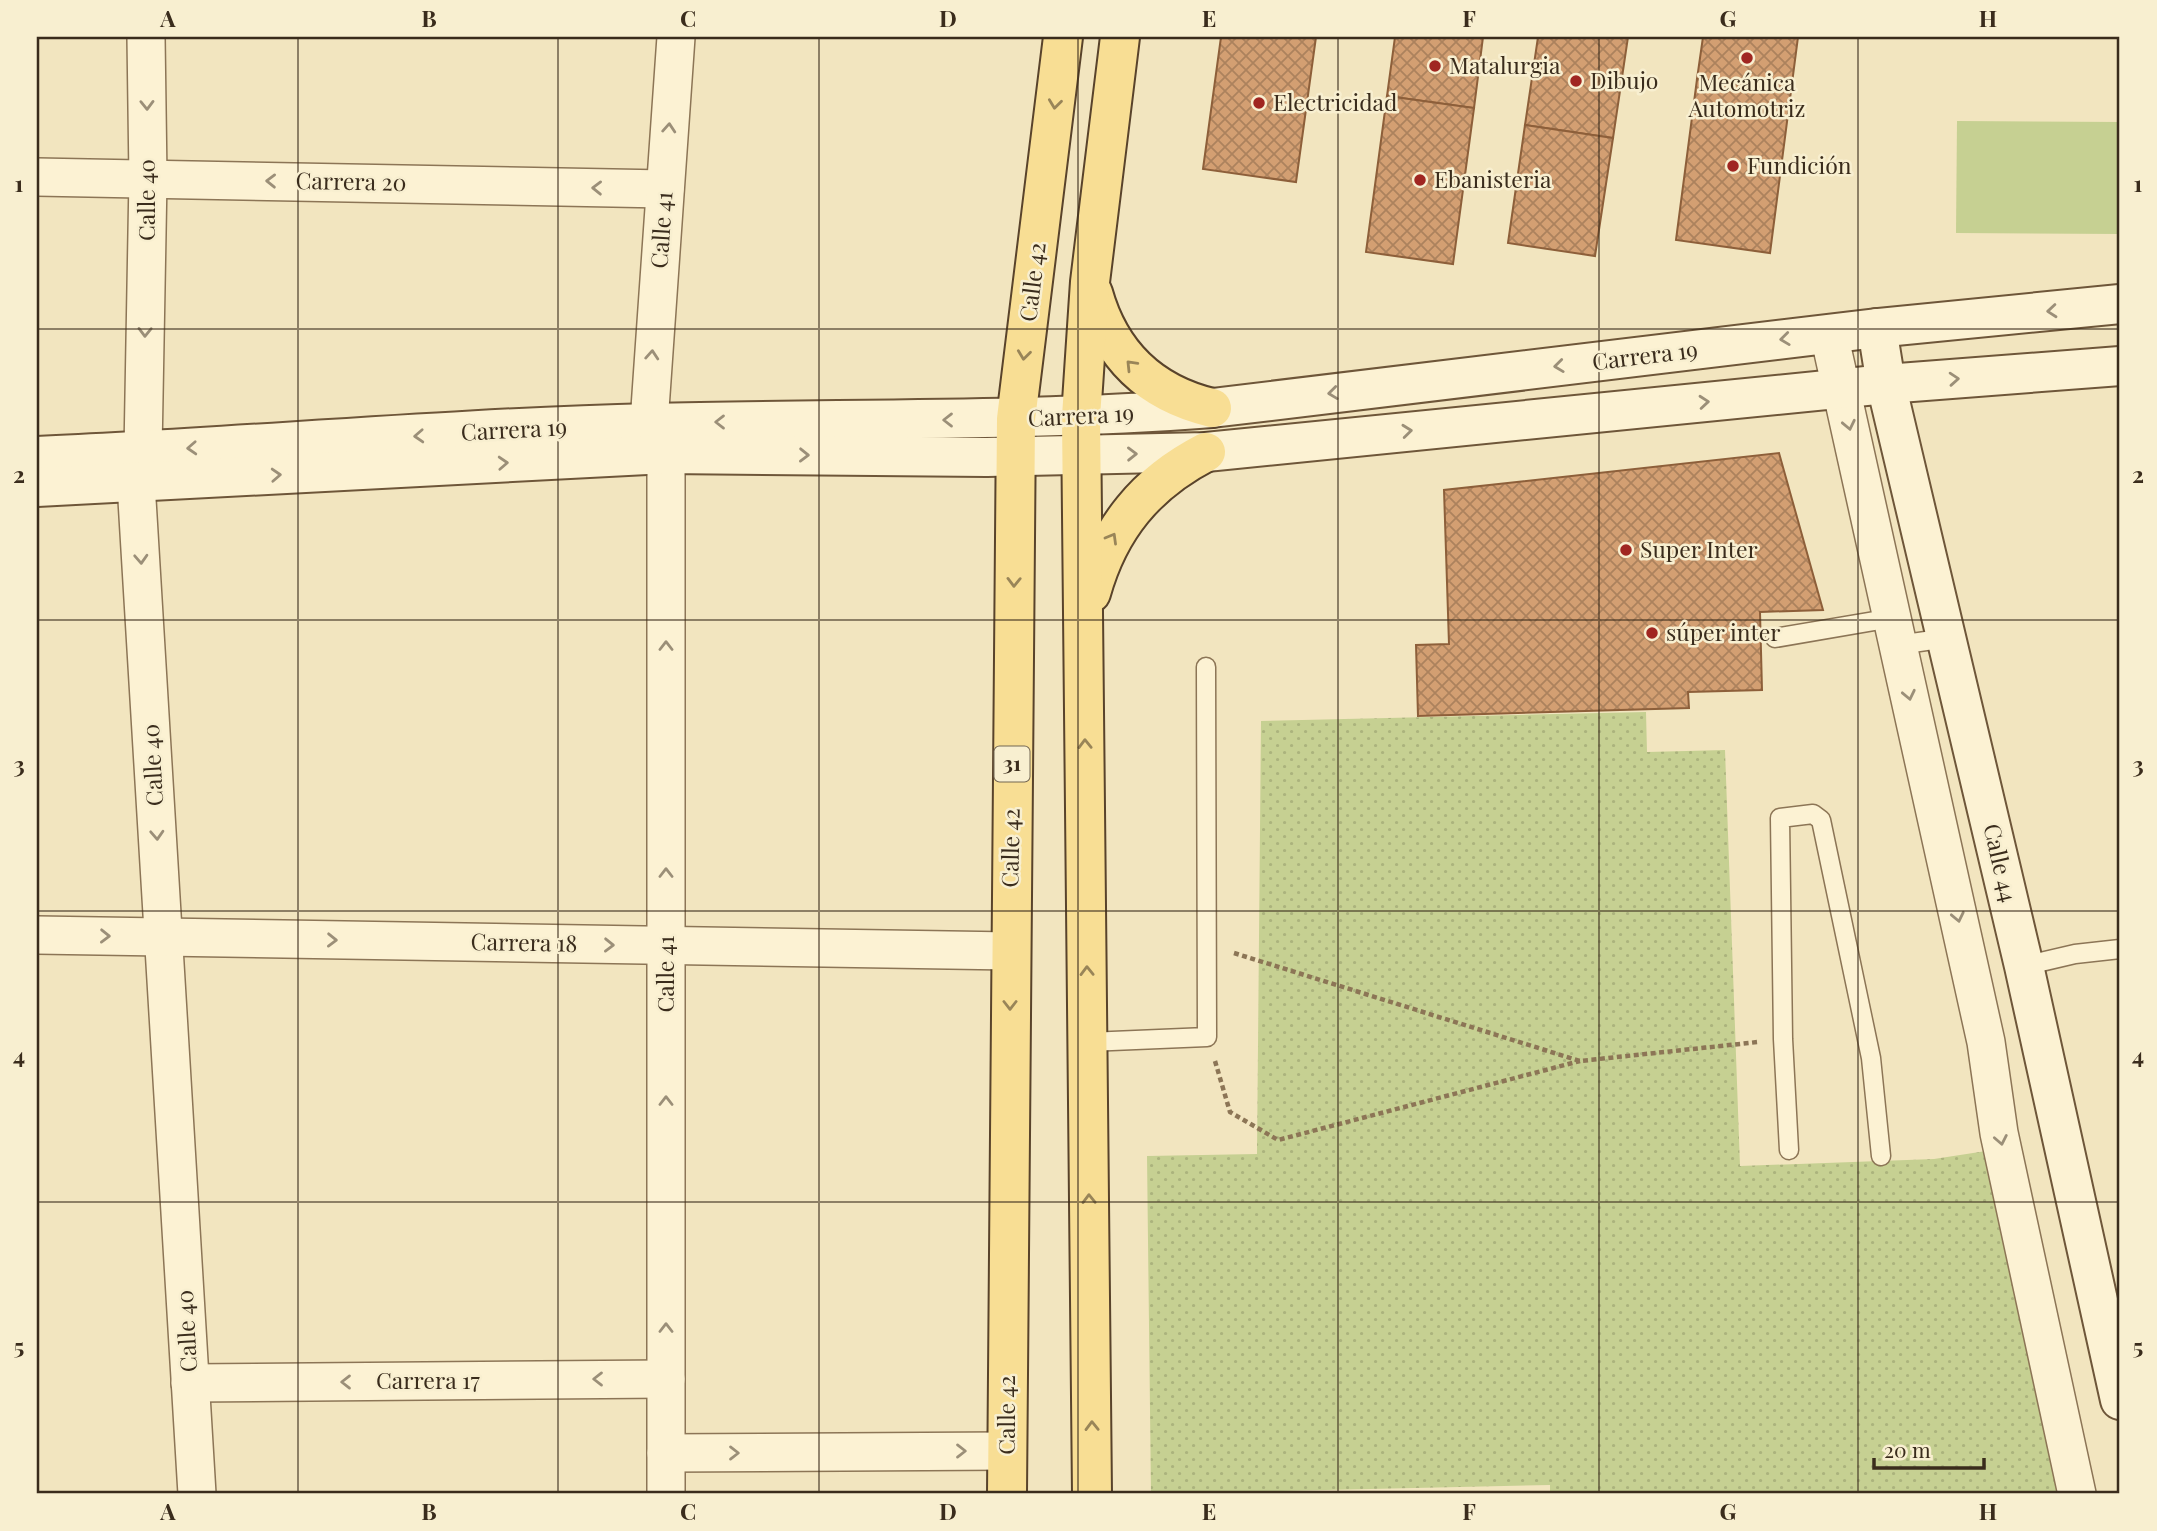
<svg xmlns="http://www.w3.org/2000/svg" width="2157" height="1531" font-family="'Playfair Display',serif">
	<defs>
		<pattern id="grass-dots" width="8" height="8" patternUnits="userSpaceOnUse" patternTransform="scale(1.75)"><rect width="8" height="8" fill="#c6d092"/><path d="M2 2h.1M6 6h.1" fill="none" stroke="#abb37d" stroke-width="1.8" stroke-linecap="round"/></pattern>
		<pattern id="building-cross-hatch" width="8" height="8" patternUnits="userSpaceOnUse" patternTransform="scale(1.75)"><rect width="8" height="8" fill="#d39f72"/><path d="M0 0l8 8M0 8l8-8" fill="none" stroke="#ac825d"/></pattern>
	</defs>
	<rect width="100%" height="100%" fill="#f2e5bf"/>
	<!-- grass -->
	<path fill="url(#grass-dots)" d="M1646 712 1647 752 1725 750 1740 1166 1934 1159 2012 1147 2083 1494H1550V1485L1151 1494 1147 1156 1257 1154 1261 721Z"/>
	<!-- pitch -->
	<path fill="#c6d092" d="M1957 121 2120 122V234L1956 233Z"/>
	<!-- building -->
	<g fill="url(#building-cross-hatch)" stroke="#8d5f3a" stroke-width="2">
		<path d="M1221 37H1316L1296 182 1203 169Z"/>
		<path d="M1395 37H1483L1474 108 1387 96Z"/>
		<path d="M1538 37H1628L1613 138 1525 125Z"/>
		<path d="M1703 37H1798L1791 91 1697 79Z"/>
		<path d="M1697 79 1791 91 1770 253 1676 240Z"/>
		<path d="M1387 96 1474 108 1453 264 1366 252Z"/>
		<path d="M1525 125 1613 138 1595 256 1508 243Z"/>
		<path d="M1779 453 1823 610 1760 612 1762 690 1688 692 1689 708 1418 716 1416 645 1449 644 1444 490Z"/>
	</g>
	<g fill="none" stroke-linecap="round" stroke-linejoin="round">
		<!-- lane casing -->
		<g stroke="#8c7556" stroke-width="21">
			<g id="lane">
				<path d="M1775 638 1892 618"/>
				<path d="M1898 645 1947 638"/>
				<path d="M2024 966 2075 954 2120 949"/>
				<path d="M1088 1042 1207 1037 1206 667"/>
				<path d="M1789 1150 1783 1039 1780 818 1813 814 1821 820 1871 1058 1881 1156"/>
			</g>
		</g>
		<!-- street casing -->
		<g stroke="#8c7556" stroke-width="40">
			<g id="street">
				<path d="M146 37 148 178 143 451 136 483 197 1494"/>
				<path d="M37 177 665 189"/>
				<path d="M1829 334 1986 1042 1999 1133 2077 1494"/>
				<path d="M649 423 676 37"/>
				<path d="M37 935 1011 951"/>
				<path d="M190 1383 666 1379"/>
				<path d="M666 1453 1006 1451"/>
				<path d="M666 1494V454"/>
			</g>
		</g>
		<!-- secondary casing -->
		<g stroke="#6e5639" stroke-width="42">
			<g id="secondary">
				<path d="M1877 328 1886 384 2024 966 2120 1400"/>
				<path d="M37 456C241 447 446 428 651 423 838 418 1025 422 1212 408L1877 328 2120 304"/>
				<path d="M37 487 666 454 987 457 1206 452 1886 384 2120 366"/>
			</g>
		</g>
		<!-- primary casing -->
		<g stroke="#59432b" stroke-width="42">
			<g id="primary">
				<path d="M1093 293C1110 354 1149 393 1212 408"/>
				<path d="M1091 593C1109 528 1146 483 1206 452"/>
				<path d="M1007 1494 1016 419 1063 37"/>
				<path d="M1092 1494 1081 417 1090 282 1120 37"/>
			</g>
		</g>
		<!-- path -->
		<g stroke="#8c7556" stroke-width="4.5" stroke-dasharray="5 3.5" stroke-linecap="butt">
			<path d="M1234 953 1580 1061 1758 1042"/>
			<path d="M1215 1061 1230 1112 1278 1140 1580 1061"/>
		</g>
		<!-- lane -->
		<use href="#lane" stroke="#fcf2d3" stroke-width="18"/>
		<!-- street -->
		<use href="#street" stroke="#fcf2d3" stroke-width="37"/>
		<!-- secondary -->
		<use href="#secondary" stroke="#fcf2d3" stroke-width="38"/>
		<!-- primary -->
		<use href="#primary" stroke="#f8de94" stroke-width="38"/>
	</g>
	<!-- one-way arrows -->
	<defs><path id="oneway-chevron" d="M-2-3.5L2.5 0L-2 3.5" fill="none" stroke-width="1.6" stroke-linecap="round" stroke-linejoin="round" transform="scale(1.75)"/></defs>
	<g stroke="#998558">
		<use href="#oneway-chevron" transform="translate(1055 104) rotate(97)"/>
		<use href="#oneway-chevron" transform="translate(1024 355) rotate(97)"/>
		<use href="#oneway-chevron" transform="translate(1131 365) rotate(-134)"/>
		<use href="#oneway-chevron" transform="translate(1112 538) rotate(-60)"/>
		<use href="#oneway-chevron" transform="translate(1014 582) rotate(91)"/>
		<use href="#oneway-chevron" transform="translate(1085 744) rotate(-91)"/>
		<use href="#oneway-chevron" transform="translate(1087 971) rotate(-91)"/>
		<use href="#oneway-chevron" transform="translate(1010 1005) rotate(90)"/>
		<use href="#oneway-chevron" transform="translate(1089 1199) rotate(-91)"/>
		<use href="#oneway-chevron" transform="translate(1092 1426) rotate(-91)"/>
	</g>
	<g stroke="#9b8f78">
		<use href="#oneway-chevron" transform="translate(147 105) rotate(89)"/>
		<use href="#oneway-chevron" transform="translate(669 128) rotate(-86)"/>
		<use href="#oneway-chevron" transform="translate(271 181) rotate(-179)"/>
		<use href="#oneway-chevron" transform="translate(597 188) rotate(-179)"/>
		<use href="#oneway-chevron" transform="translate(2052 311) rotate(175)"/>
		<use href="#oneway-chevron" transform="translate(145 332) rotate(91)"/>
		<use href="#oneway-chevron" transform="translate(1785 339) rotate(173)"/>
		<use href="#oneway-chevron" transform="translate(652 355) rotate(-86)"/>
		<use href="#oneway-chevron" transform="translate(1559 366) rotate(173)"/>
		<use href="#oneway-chevron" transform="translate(1954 379) rotate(-4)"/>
		<use href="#oneway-chevron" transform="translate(1333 393) rotate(173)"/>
		<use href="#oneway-chevron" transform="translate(1704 402) rotate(-5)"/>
		<use href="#oneway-chevron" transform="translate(948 420) rotate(180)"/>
		<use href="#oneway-chevron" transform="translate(720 422) rotate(180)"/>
		<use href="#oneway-chevron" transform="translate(1849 425) rotate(78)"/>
		<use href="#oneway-chevron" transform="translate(1407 431) rotate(-6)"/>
		<use href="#oneway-chevron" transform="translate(419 436) rotate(177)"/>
		<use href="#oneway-chevron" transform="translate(192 448) rotate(177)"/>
		<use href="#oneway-chevron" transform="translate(1132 454) rotate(-1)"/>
		<use href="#oneway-chevron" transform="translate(804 455) rotate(1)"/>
		<use href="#oneway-chevron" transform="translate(503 463) rotate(-3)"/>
		<use href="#oneway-chevron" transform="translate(276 475) rotate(-3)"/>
		<use href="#oneway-chevron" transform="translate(141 559) rotate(87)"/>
		<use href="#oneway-chevron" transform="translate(666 646) rotate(-90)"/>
		<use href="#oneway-chevron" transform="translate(1909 695) rotate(78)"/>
		<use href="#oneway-chevron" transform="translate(157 835) rotate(87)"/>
		<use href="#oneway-chevron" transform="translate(666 873) rotate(-90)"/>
		<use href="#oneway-chevron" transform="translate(1958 917) rotate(78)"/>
		<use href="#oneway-chevron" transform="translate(105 936) rotate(1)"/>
		<use href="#oneway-chevron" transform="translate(332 940) rotate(1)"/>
		<use href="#oneway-chevron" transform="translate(609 945) rotate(1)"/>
		<use href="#oneway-chevron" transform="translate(666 1101) rotate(-90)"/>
		<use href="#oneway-chevron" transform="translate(2001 1140) rotate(79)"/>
		<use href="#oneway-chevron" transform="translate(666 1328) rotate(-90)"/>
		<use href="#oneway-chevron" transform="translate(598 1379) rotate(180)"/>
		<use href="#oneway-chevron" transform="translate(346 1382) rotate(180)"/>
		<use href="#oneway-chevron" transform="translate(961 1451)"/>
		<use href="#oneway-chevron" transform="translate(734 1453)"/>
	</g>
	<!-- grid -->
	<path fill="none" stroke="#3a2c1c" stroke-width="2" stroke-opacity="0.55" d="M298 37V1494M558 37V1494M819 37V1494M1078 37V1494M1338 37V1494M1599 37V1494M1858 37V1494M37 329H2120M37 620H2120M37 911H2120M37 1202H2120"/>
	<!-- markers -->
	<g fill="#a02621" stroke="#f8efd0" stroke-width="2.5">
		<circle cx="1747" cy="58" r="7"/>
		<circle cx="1435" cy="66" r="7"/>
		<circle cx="1576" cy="81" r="7"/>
		<circle cx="1259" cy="103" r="7"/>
		<circle cx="1733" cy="166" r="7"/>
		<circle cx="1420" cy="180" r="7"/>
		<circle cx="1626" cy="550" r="7"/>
		<circle cx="1652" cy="633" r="7"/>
	</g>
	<g text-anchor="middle" stroke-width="5" stroke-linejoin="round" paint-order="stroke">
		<!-- shield labels -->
		<rect fill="#f8efd0" stroke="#736652" stroke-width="2" x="994.5" y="746.5" width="35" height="35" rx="5"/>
		<g font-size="21" font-weight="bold" fill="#3a2c1c">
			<text x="1012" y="771">31</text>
		</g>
		<!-- poi labels -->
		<g font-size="23" fill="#3a2c1c" stroke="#f8efd0" text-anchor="start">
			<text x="1449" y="74">Matalurgia</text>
			<text x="1590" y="89">Dibujo</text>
			<text x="1747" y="91" text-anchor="middle">Mecánica<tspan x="1747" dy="26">Automotriz</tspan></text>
			<text x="1273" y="111">Electricidad</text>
			<text x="1747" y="174">Fundición</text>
			<text x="1434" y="188">Ebanisteria</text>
			<text x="1640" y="558">Super Inter</text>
			<text x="1666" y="641">súper inter</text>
		</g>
		<!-- street labels -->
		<g font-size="23" fill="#3a2c1c" stroke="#f8efd0">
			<text transform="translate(351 182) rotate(1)" y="8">Carrera 20</text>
			<text transform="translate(147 200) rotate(-90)" y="8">Calle 40</text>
			<text transform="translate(662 230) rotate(-86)" y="8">Calle 41</text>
			<text transform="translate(1033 282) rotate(-83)" y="8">Calle 42</text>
			<text transform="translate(1645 356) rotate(-7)" y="8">Carrera 19</text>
			<text transform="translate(1081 416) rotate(-3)" y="8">Carrera 19</text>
			<text transform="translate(514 430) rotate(-3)" y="8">Carrera 19</text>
			<text transform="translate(153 765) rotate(-93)" y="8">Calle 40</text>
			<text transform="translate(1011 848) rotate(-89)" y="8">Calle 42</text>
			<text transform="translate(2000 863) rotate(77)" y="8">Calle 44</text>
			<text transform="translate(524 943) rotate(1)" y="8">Carrera 18</text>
			<text transform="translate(666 974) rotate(-90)" y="8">Calle 41</text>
			<text transform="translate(187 1331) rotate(-93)" y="8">Calle 40</text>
			<text x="428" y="1389">Carrera 17</text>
			<text transform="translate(1007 1415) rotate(-90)" y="8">Calle 42</text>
		</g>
	</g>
	<!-- border -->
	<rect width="2157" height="1531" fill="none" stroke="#f8efd0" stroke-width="77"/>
	<!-- scale -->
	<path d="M1874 1458v10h110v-10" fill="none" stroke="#3a2c1c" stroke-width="3.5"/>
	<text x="1884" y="1458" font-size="21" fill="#3a2c1c" stroke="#f8efd0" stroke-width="5" paint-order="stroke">20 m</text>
	<rect x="38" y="38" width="2080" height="1454" fill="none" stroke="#3a2c1c" stroke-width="2.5"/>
	<g font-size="23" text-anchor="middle" font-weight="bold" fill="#3a2c1c">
		<text x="168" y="27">A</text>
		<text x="429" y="27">B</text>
		<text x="688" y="27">C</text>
		<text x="948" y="27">D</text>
		<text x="1209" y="27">E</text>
		<text x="1469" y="27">F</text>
		<text x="1728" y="27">G</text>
		<text x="1988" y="27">H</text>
		<text x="19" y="192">1</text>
		<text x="2138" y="192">1</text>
		<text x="19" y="483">2</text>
		<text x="2138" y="483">2</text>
		<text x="19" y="773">3</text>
		<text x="2138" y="773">3</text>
		<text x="19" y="1064">4</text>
		<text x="2138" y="1064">4</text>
		<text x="19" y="1355">5</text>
		<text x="2138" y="1355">5</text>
		<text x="168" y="1520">A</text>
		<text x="429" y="1520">B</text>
		<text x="688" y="1520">C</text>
		<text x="948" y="1520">D</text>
		<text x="1209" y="1520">E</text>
		<text x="1469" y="1520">F</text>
		<text x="1728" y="1520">G</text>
		<text x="1988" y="1520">H</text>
	</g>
</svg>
